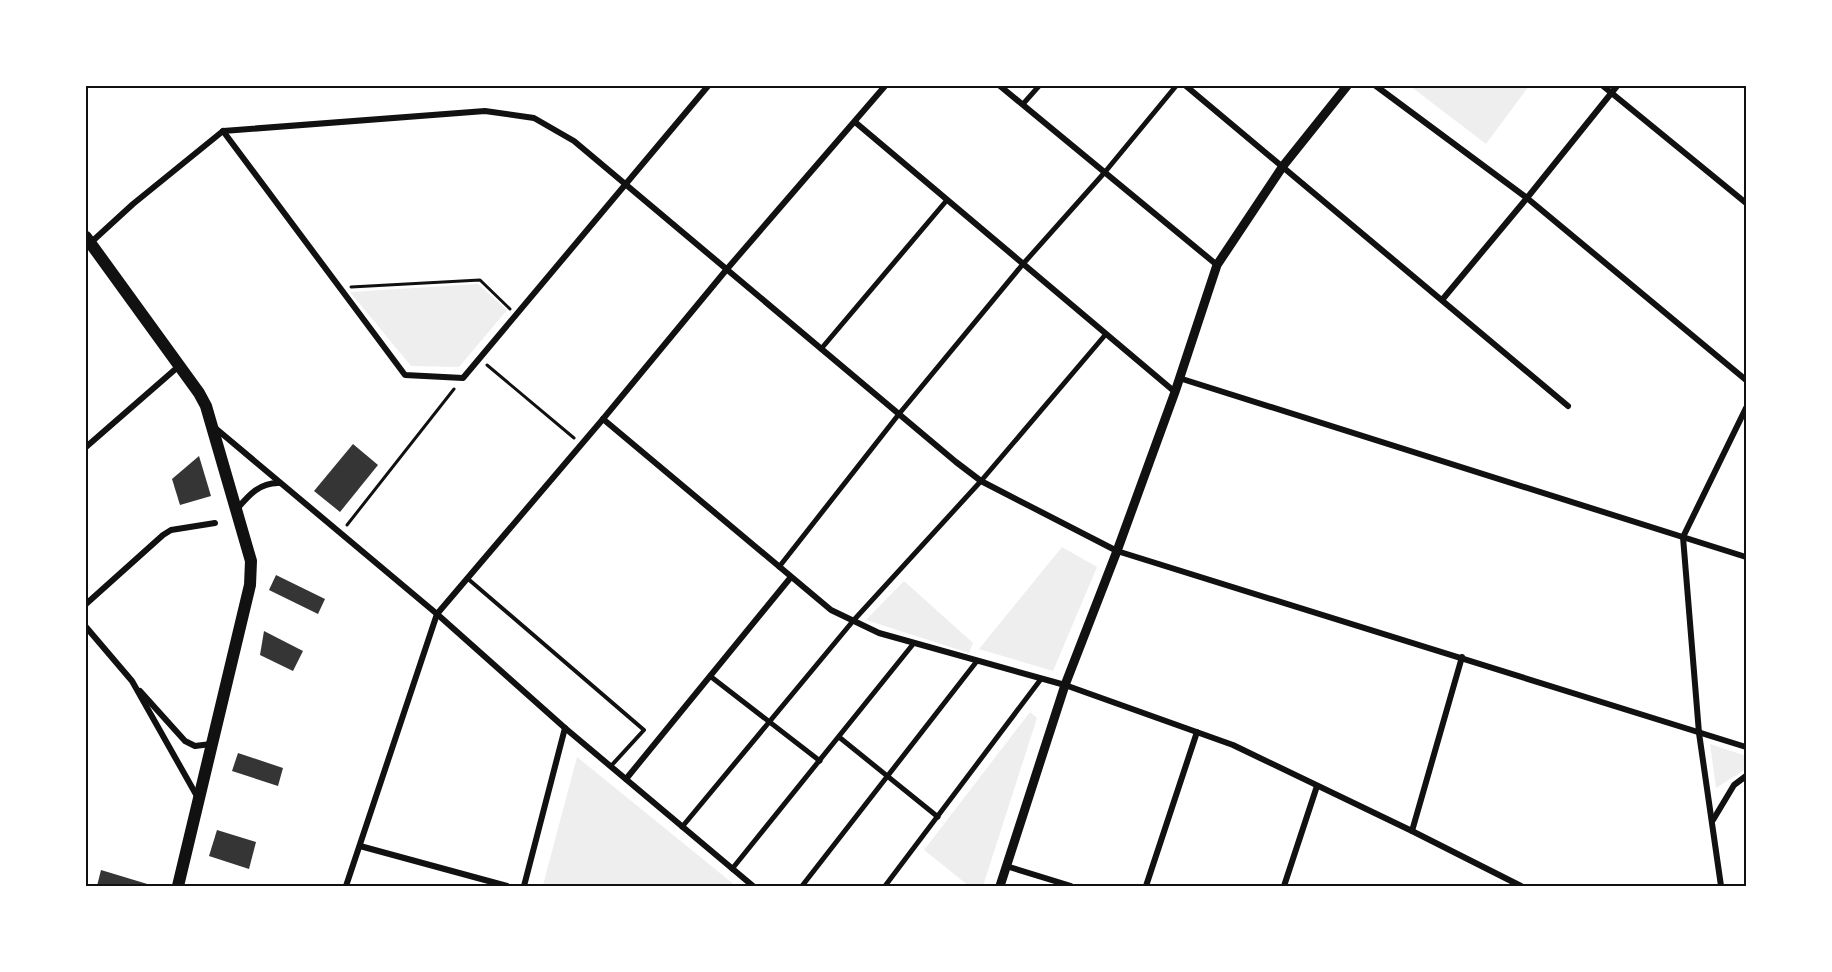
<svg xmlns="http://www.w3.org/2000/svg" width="1832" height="972" font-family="Commissioner,sans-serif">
	<rect width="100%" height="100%" fill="#fff"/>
	<!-- green -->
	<g fill="#eee">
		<path d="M1410 86H1529L1486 144Z"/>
		<path d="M478 284 507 310 459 367 411 366 350 292Z"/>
		<path d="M1062 547 1097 567 1053 671 979 649Z"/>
		<path d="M904 581 973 643 969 653 866 620Z"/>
		<path d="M1030 712 1037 718 983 886H969L924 850Z"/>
		<path d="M1710 744 1746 756V769L1716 788Z"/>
		<path d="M577 757 736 886H549L543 885Z"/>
	</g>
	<!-- building -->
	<g fill="#353535">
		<path d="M353 444 378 465 340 512 314 491Z"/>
		<path d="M199 456 211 496 180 505 172 479Z"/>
		<path d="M276 575 325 599 318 614 269 590Z"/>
		<path d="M264 631 303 651 293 671 260 655Z"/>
		<path d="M238 753 283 768 278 786 232 771Z"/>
		<path d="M217 830 256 842 249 869 209 856Z"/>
		<path d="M101 870 154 886H97Z"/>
	</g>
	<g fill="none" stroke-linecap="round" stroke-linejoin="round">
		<!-- path -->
		<g stroke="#111" stroke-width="3">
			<path d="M351 287 480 280 510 309"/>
			<path d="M487 365 574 438"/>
			<path d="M347 525 454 389"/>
		</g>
		<!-- service -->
		<path stroke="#111" stroke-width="4" d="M467 578 644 730 611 766"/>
		<!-- pedestrian -->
		<g stroke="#111" stroke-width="5">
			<path d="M1023 104 1039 86"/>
			<path d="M821 349 947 200"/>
			<path d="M779 567 899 414 1023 264 1105 172 1176 86"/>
			<path d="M710 676 820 761"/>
			<path d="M839 737 938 817"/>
			<path d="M682 827 853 621 981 481 1106 334"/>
			<path d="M732 869 914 643"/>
			<path d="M802 886 977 661"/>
			<path d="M885 886 1041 679"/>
		</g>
		<!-- minor -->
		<g stroke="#111" stroke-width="6">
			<path d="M1000 86 1217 265"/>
			<path d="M1186 86 1568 406"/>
			<path d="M1376 86 1527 198 1746 380"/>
			<path d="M1603 86 1746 203"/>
			<path d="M855 122 1175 392"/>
			<path d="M223 131 405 375 463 378 708 86"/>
			<path d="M86 247 133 204 223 131 485 111 534 118 574 141 956 462 981 481 1117 551 1746 747"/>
			<path d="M1442 300 1527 198 1617 86"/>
			<path d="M1179 378 1746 557"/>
			<path d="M603 419 831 610 879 633 1065 685 1233 745 1412 831 1521 886"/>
			<path d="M214 427 437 614 565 728 753 886"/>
			<path d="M86 447 179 366"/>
			<path d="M237 509C249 495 260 482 280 483"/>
			<path d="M86 604 163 535 171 530 215 523"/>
			<path d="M86 627 132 681 198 798"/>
			<path d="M140 691 185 741 195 746 211 744"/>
			<path d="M626 779 791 577"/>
			<path d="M1713 820 1734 785 1746 776"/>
			<path d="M1412 831 1462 657"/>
			<path d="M360 846 507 886"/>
			<path d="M1006 866 1071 886"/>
			<path d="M346 886 437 614 603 419 727 269 885 86"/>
			<path d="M524 886 565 728"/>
			<path d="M1146 886 1197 732"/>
			<path d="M1284 886 1317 786"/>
			<path d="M1721 886 1699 733 1683 537 1746 408"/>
		</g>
		<!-- tertiary -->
		<path stroke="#111" stroke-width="9" d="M1000 886 1065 685 1117 551 1175 392 1217 265 1283 166 1347 86"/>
		<!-- trunk -->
		<path stroke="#111" stroke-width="12" d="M86 237 199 393 206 406 251 561 250 585 178 886"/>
	</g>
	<!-- border -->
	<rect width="1832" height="972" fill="none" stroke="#ffffff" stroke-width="174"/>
	<rect x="87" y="87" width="1658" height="798" fill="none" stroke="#111" stroke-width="2"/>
</svg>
